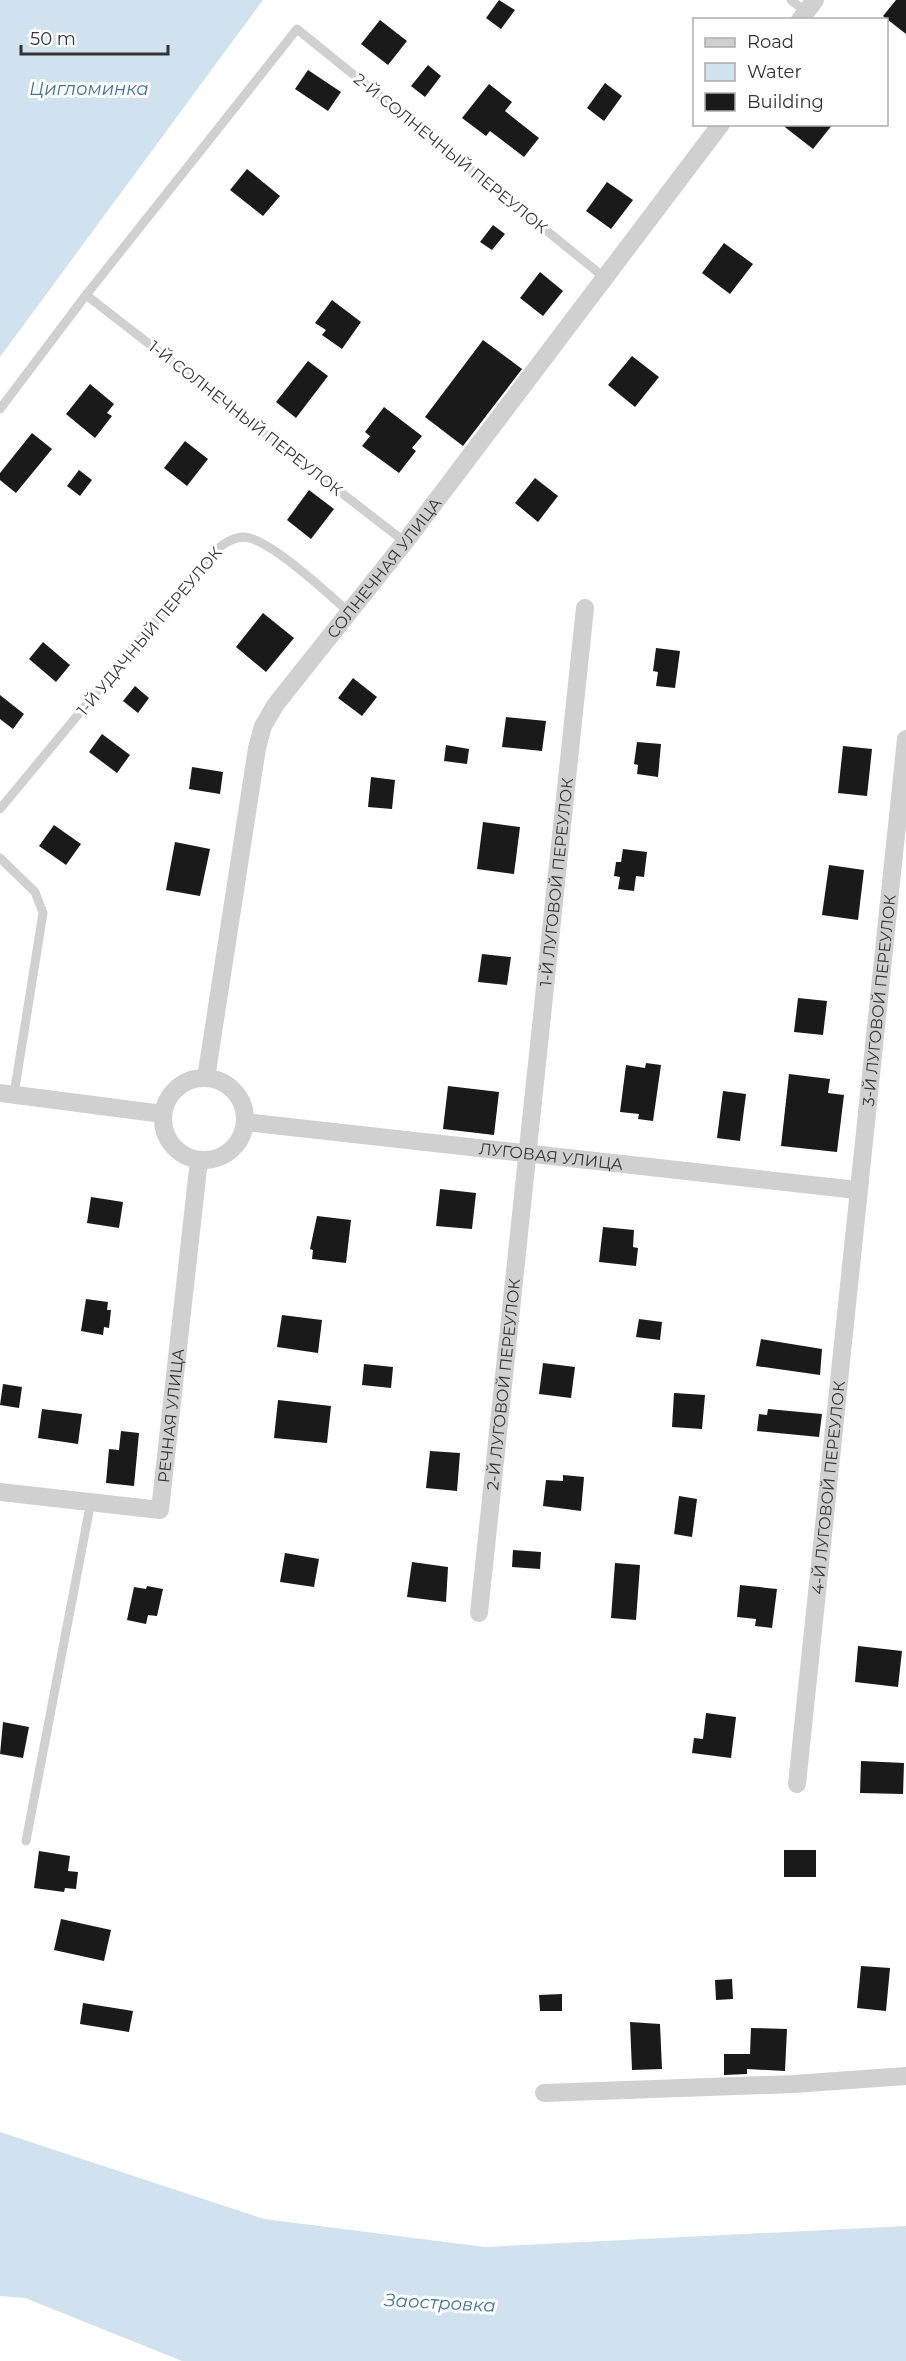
<svg xmlns="http://www.w3.org/2000/svg" width="906" height="2361" font-family="Montserrat,sans-serif">
	<rect width="100%" height="100%" fill="#fff"/>
	<!-- water -->
	<g fill="#cfe2ee">
		<path d="M0 0H263L0 357Z"/>
		<path d="M0 2132 264 2219 485 2247 906 2226V2361H182L25 2298 0 2296Z"/>
	</g>
	<!-- building -->
	<g fill="#1a1a1a">
		<path d="M499 0 515 10 501 29 486 18Z"/>
		<path d="M896 0H906V34L883 16Z"/>
		<path d="M380 20 407 41 388 65 361 44Z"/>
		<path d="M428 65 441 76 425 97 411 86Z"/>
		<path d="M308 70 341 92 328 111 295 89Z"/>
		<path d="M605 83 622 96 604 121 587 108Z"/>
		<path d="M489 84 512 102 505 111 539 138 524 157 490 131 486 136 462 118Z"/>
		<path d="M781 124H833L813 149Z"/>
		<path d="M247 169 280 196 263 216 230 190Z"/>
		<path d="M607 182 633 200 611 229 586 211Z"/>
		<path d="M493 225 505 234 492 250 480 242Z"/>
		<path d="M724 243 753 264 730 294 702 273Z"/>
		<path d="M540 272 563 291 543 316 520 298Z"/>
		<path d="M332 300 361 322 342 349 322 335 326 330 315 323Z"/>
		<path d="M483 340 522 369 463 446 425 417Z"/>
		<path d="M632 356 659 377 635 407 608 385Z"/>
		<path d="M308 361 328 376 296 418 276 402Z"/>
		<path d="M90 384 114 404 107 413 112 416 95 438 66 414Z"/>
		<path d="M384 407 422 436 412 448 416 451 399 473 362 446 370 436 365 432Z"/>
		<path d="M32 433 52 449 16 493 0 480V473Z"/>
		<path d="M185 441 208 459 187 486 164 468Z"/>
		<path d="M79 470 92 480 80 496 67 486Z"/>
		<path d="M535 478 558 496 538 522 515 503Z"/>
		<path d="M309 490 334 509 311 539 287 520Z"/>
		<path d="M263 613 294 638 266 672 236 647Z"/>
		<path d="M43 642 70 665 56 682 29 659Z"/>
		<path d="M656 648 680 651 675 688 656 686 658 672 653 671Z"/>
		<path d="M353 678 377 697 362 716 338 698Z"/>
		<path d="M135 686 149 698 138 713 123 701Z"/>
		<path d="M0 695 24 714 13 729 0 719Z"/>
		<path d="M506 717 546 721 542 751 502 747Z"/>
		<path d="M102 734 130 755 117 773 89 752Z"/>
		<path d="M637 742 661 744 658 777 637 774 638 765 634 764Z"/>
		<path d="M446 745 469 749 467 764 444 761Z"/>
		<path d="M843 746 872 749 867 796 838 793Z"/>
		<path d="M192 767 223 772 220 794 189 789Z"/>
		<path d="M371 777 395 780 392 809 368 807Z"/>
		<path d="M483 822 520 827 514 874 477 869Z"/>
		<path d="M54 825 81 844 66 865 39 846Z"/>
		<path d="M175 842 210 849 200 896 166 890Z"/>
		<path d="M623 849 647 852 644 877 636 876 634 891 618 889 620 877 614 876 616 862H621Z"/>
		<path d="M829 865 864 870 858 920 822 915Z"/>
		<path d="M482 954 511 957 507 985 478 982Z"/>
		<path d="M798 998 827 1001 823 1035 794 1032Z"/>
		<path d="M646 1063 661 1065 653 1121 638 1119 639 1114 620 1112 626 1065 645 1068Z"/>
		<path d="M789 1074 830 1079 828 1093 844 1095 837 1152 781 1146Z"/>
		<path d="M448 1086 499 1092 494 1135 443 1129Z"/>
		<path d="M723 1091 746 1094 740 1141 717 1138Z"/>
		<path d="M440 1189 476 1193 472 1229 436 1226Z"/>
		<path d="M91 1197 123 1202 119 1228 87 1223Z"/>
		<path d="M317 1216 351 1220 346 1263 312 1259 313 1250 310 1249Z"/>
		<path d="M603 1227 634 1230 633 1247 638 1248 636 1266 599 1262Z"/>
		<path d="M86 1299 108 1302 107 1310H111L109 1328 104 1327 103 1335 81 1331Z"/>
		<path d="M282 1315 322 1320 318 1353 277 1347Z"/>
		<path d="M639 1319 662 1322 660 1340 636 1337Z"/>
		<path d="M761 1339 822 1349 820 1375 756 1366Z"/>
		<path d="M543 1363 575 1367 571 1398 539 1394Z"/>
		<path d="M364 1364 393 1367 391 1388 362 1385Z"/>
		<path d="M3 1384 22 1387 19 1408 0 1405Z"/>
		<path d="M674 1393 705 1395 702 1429 672 1427Z"/>
		<path d="M278 1400 331 1406 327 1443 274 1438Z"/>
		<path d="M42 1409 82 1414 78 1444 38 1438Z"/>
		<path d="M768 1409 822 1414 819 1437 757 1431 759 1414 767 1415Z"/>
		<path d="M121 1431 139 1433 134 1486 106 1483 109 1449 119 1450Z"/>
		<path d="M430 1451 460 1453 457 1491 426 1488Z"/>
		<path d="M563 1475 584 1477 581 1511 543 1506 546 1480 563 1481Z"/>
		<path d="M679 1496 697 1499 692 1537 674 1534Z"/>
		<path d="M513 1550 541 1552 540 1569 512 1567Z"/>
		<path d="M285 1553 319 1559 314 1587 280 1582Z"/>
		<path d="M412 1562 448 1567 446 1602 407 1597Z"/>
		<path d="M615 1563 640 1565 636 1620 611 1618Z"/>
		<path d="M740 1585 777 1589 772 1628 755 1626 756 1619 737 1617Z"/>
		<path d="M147 1586 163 1589 157 1616 148 1615 146 1624 127 1620 134 1587 146 1589Z"/>
		<path d="M858 1646 902 1651 898 1687 855 1682Z"/>
		<path d="M706 1713 736 1717 731 1758 692 1753 694 1738 703 1739Z"/>
		<path d="M3 1722 29 1727 23 1758 0 1754Z"/>
		<path d="M861 1761 904 1763 903 1794 860 1793Z"/>
		<rect x="784" y="1850" width="32" height="27"/>
		<path d="M39 1851 70 1856 68 1871 78 1872 76 1889 65 1888 64 1892 34 1888Z"/>
		<path d="M61 1919 111 1930 104 1961 54 1950Z"/>
		<path d="M861 1966 890 1968 886 2011 857 2008Z"/>
		<path d="M732 1979 733 1999 716 2000 715 1980Z"/>
		<path d="M562 1994V2011H540L539 1995Z"/>
		<path d="M83 2003 133 2011 129 2032 80 2024Z"/>
		<path d="M630 2022 660 2024 662 2069 632 2070Z"/>
		<path d="M751 2028 787 2029 785 2071 747 2069V2074L724 2075V2054H750Z"/>
	</g>
	<g fill="none" stroke-linecap="round" stroke-linejoin="round">
		<!-- lane -->
		<g stroke="#d0d0d0" stroke-width="9">
			<path d="M791 0 806 12"/>
			<path d="M86 295 405 542"/>
			<path d="M0 409 86 295 297 29 605 278"/>
			<path d="M0 809 211 554C221 546 230 538 243 537 268 537 328 594 349 612"/>
			<path d="M0 858 35 892 43 913 14 1094"/>
			<path d="M26 1841 91 1501"/>
		</g>
		<!-- street -->
		<g stroke="#d0d0d0" stroke-width="18">
			<path d="M800 20 815 0"/>
			<path id="s1" d="M206 1078 257 748 263 726 276 704 405 542 721 124"/>
			<circle cx="204" cy="1119" r="41"/>
			<path d="M0 1093 163 1114"/>
			<path id="s2" d="M245 1122 857 1190"/>
			<path id="s3" d="M0 1492 160 1510 199 1160"/>
			<path id="s4" d="M479 1613 585 608"/>
			<path id="s5" d="M797 1784 906 739"/>
			<path d="M544 2093 794 2084 906 2076"/>
		</g>
	</g>
	<g text-anchor="middle" stroke-width="6" stroke-linejoin="round" paint-order="stroke">
		<!-- street labels -->
		<g font-size="16" fill="#333" stroke="#fff">
			<text transform="translate(451 153) rotate(39)" y="6">2-Й СОЛНЕЧНЫЙ ПЕРЕУЛОК</text>
			<text transform="translate(246 418) rotate(38)" y="6">1-Й СОЛНЕЧНЫЙ ПЕРЕУЛОК</text>
			<text dy="6" stroke="none"><textPath href="#s1" startOffset="556">СОЛНЕЧНАЯ УЛИЦА</textPath></text>
			<text transform="translate(149 631) rotate(-50)" y="6">1-Й УДАЧНЫЙ ПЕРЕУЛОК</text>
			<text dy="6" stroke="none"><textPath href="#s4" startOffset="735">1-Й ЛУГОВОЙ ПЕРЕУЛОК</textPath></text>
			<text dy="6" stroke="none"><textPath href="#s5" startOffset="788">3-Й ЛУГОВОЙ ПЕРЕУЛОК</textPath></text>
			<text dy="6" stroke="none"><textPath href="#s2" startOffset="308">ЛУГОВАЯ УЛИЦА</textPath></text>
			<text dy="6" stroke="none"><textPath href="#s4" startOffset="230">2-Й ЛУГОВОЙ ПЕРЕУЛОК</textPath></text>
			<text dy="6" stroke="none"><textPath href="#s3" startOffset="256">РЕЧНАЯ УЛИЦА</textPath></text>
			<text dy="6" stroke="none"><textPath href="#s5" startOffset="298">4-Й ЛУГОВОЙ ПЕРЕУЛОК</textPath></text>
		</g>
		<!-- water labels -->
		<g font-size="18" font-style="italic" fill="#3f7597" stroke="#fff">
			<text x="89" y="95">Цигломинка</text>
			<text transform="translate(440 2303) rotate(3)" y="6">Заостровка</text>
		</g>
	</g>
	<!-- legend -->
	<rect x="693" y="18" width="195" height="108" fill="#ffffff" stroke="#adadad" stroke-width="1.5"/>
	<rect x="705" y="38" width="30" height="9" fill="#d0d0d0" stroke="#adadad" stroke-width="1.5"/>
	<text x="747" y="48" font-size="18" fill="#333333">Road</text>
	<rect x="705" y="63" width="30" height="18" fill="#cfe2ee" stroke="#adadad" stroke-width="1.5"/>
	<text x="747" y="78" font-size="18" fill="#333333">Water</text>
	<rect x="705" y="93" width="30" height="18" fill="#1a1a1a" stroke="#adadad" stroke-width="1.5"/>
	<text x="747" y="108" font-size="18" fill="#333333">Building</text>
	<!-- scale -->
	<path d="M21 45v9h147v-9" fill="none" stroke="#333333" stroke-width="3"/>
	<text x="30" y="45" font-size="18" fill="#333333" stroke="#ffffff" stroke-width="4.5" paint-order="stroke">50 m</text>
</svg>
